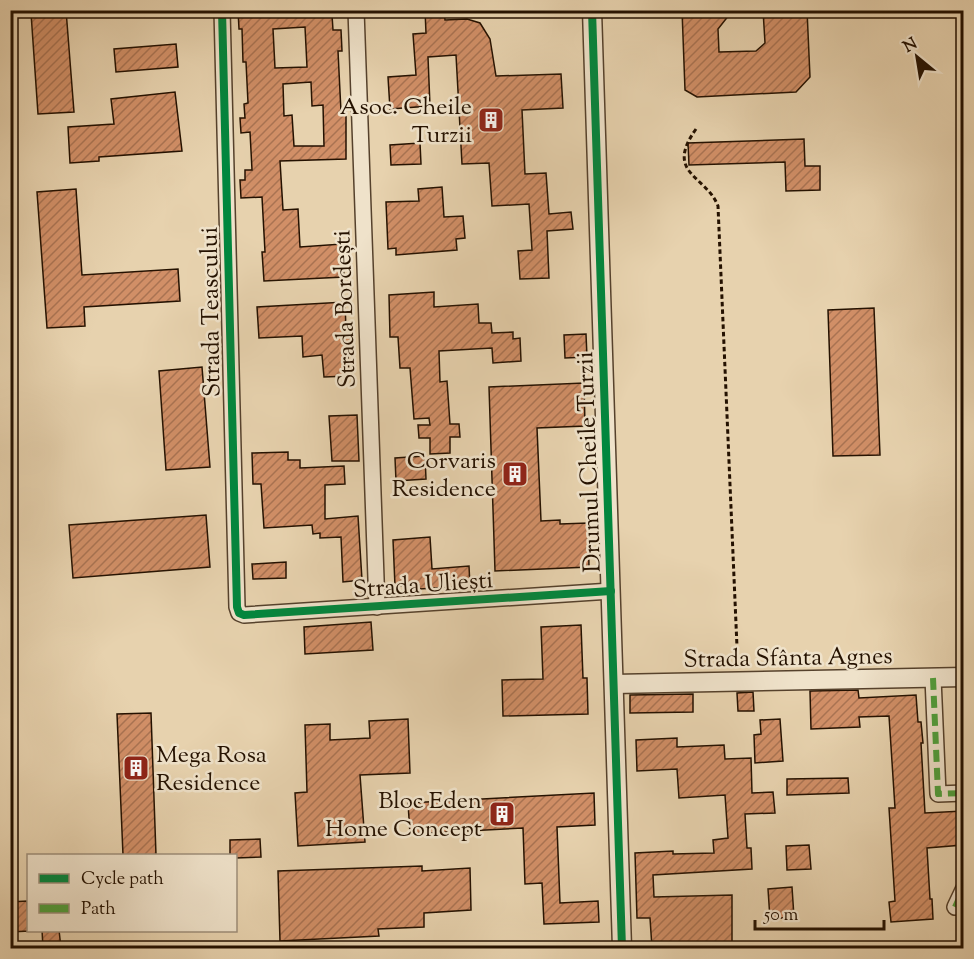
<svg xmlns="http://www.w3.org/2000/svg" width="974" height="959" font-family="'Sorts Mill Goudy',serif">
	<defs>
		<pattern id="building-hatch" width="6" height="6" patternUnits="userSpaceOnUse" patternTransform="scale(1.5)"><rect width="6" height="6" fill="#d18f67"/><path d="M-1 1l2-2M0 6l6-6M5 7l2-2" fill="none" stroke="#a97352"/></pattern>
	</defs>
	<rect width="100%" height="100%" fill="#e7d2ae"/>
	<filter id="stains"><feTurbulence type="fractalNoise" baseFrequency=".00333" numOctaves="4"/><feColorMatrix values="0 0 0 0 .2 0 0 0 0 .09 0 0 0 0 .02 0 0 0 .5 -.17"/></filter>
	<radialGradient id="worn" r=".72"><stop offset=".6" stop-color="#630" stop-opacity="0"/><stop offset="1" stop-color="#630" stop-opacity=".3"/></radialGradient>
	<!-- building -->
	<g fill="url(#building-hatch)" stroke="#241100" stroke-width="1.5" fill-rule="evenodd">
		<path d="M66 10 74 112 38 114 31 13Z"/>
		<path d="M238 10H322V16L332 15 333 30H341L342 51H338L341 112H346V159L280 161 283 210 298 209 300 247 342 244 344 277 264 281 262 252H265L262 197 241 198 240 180H245V170H252L250 132 241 133 240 118H245L244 104 248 103 246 62H243L242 29H239ZM305 27 307 67 275 68 273 29ZM311 82 312 106 323 105 324 146H294L292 115 284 116 283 84Z"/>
		<path d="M425 10H444L445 20 467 19 480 23 490 39 496 76 561 74 563 108 522 110 525 174 546 173 549 214 571 212 573 229 547 231 549 278 520 279 518 251 532 250 529 204 492 206 489 163 462 164 456 55 428 57 430 106 390 109 388 77 416 75 413 34 426 33Z"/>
		<path d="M682 10H733L718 29 719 52 756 51 765 43 763 10H807L810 77 796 92 697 97 685 90Z"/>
		<path d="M176 44 178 67 116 72 114 49Z"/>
		<path d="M175 92 182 151 99 157V161L70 163 68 127 114 124 111 99Z"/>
		<path d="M804 139 805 166H820V190L786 191 785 162 689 165 688 143Z"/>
		<path d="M420 143 421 164 391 165 390 145Z"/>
		<path d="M442 187 444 217 463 216 465 238 456 239 457 250 396 255V248L388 249 386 202 419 201 418 189Z"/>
		<path d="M76 189 82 275 178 269 180 301 84 307 85 326 47 328 37 192Z"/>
		<path d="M434 292V307L478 304 479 323H491L492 333 513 332V339L520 338 521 361 493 363 492 348 439 351 440 382 447 381 450 424H459L460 437H450V453L430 454V438H419L418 425H430L429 418 414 419 410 368H400L398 337H390L389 295Z"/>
		<path d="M345 302 346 330H350L351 353 348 354 349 376 324 377 322 355 303 357 302 336 259 338 257 307Z"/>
		<path d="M874 308 880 455 833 456 828 310Z"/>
		<path d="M586 334 587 357 565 358 564 335Z"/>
		<path d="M202 367 210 467 166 470 159 371Z"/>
		<path d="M584 383 585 426 537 428 541 521 560 520V524L588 523 589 567 495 571 489 387Z"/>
		<path d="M357 415 359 461H332L329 416Z"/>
		<path d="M288 452V460H300V468L344 466 345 484 325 485V519L358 516 362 580 343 582 341 537 320 538V533L313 534 312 525 264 528 261 484H253L252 453Z"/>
		<path d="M425 456 426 479 396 481 395 458Z"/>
		<path d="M206 515 210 567 73 578 69 525Z"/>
		<path d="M430 537 432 569 469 566 470 586 419 589V585L395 586 393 540Z"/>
		<path d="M286 562V578L253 579 252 564Z"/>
		<path d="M371 622 373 650 305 654 304 627Z"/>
		<path d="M581 625 583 678H587L588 714 503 716 502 680 543 679 541 627Z"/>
		<path d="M858 690 859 698 916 695 918 722H921L923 743H921L925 813 963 811V845L927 848 930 899H932L933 919 891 922 889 902 895 901 889 808H895L889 716 859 717 860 727 811 729 810 691Z"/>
		<path d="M753 692 754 711H738L737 693Z"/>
		<path d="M693 694V712L630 713V695Z"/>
		<path d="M151 713 156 855H123L117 714Z"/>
		<path d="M408 719 410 773 360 775 365 842 298 846 295 793 307 792 305 725 330 724V740L370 738 369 721Z"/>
		<path d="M780 719 783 761 755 763 754 735 761 734 760 720Z"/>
		<path d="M677 738V747L724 745 725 759 751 758 752 793 773 792 775 813 745 814 747 848H751L752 869 653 875 654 897 732 895V948H652L650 918H637L635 853 673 851V854L714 853 713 840 728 838 725 795 679 798 677 769 637 771 636 740Z"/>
		<path d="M848 778 849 793 787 795V779Z"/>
		<path d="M594 793 595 825 557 827 560 903 598 901 599 922 544 924 542 883 525 884 523 828 410 834 408 803Z"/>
		<path d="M260 839 261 857 236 858V855H230V840Z"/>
		<path d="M809 845 811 869 787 870 786 846Z"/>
		<path d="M422 866V871L470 868 471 910 424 913V927L378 929 379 936 280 941 278 871Z"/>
		<path d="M792 887 794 917 770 919 768 889Z"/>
		<path d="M27 901 29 931 10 932V902Z"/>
		<path d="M42 930H59L61 948H43Z"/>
	</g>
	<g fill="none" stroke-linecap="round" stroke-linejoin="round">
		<!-- minor casing -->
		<g stroke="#55412c" stroke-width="18">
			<g id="minor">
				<path d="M222 10 237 607 239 613 244 615 611 591"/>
				<path d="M356 10 377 607"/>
				<path d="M933 678 938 794 964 793"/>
				<path d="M955 907 964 888"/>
			</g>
		</g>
		<!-- tertiary casing -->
		<g stroke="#55412c" stroke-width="21">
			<g id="tertiary">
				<path d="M592 10 622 948"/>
				<path d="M614 684 964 677"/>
			</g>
		</g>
		<!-- path -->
		<path stroke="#241100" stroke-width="3" stroke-dasharray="4.5 3" stroke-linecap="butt" d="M696 129C664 174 706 175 718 206L737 647"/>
		<!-- minor -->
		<use href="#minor" stroke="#efe2ca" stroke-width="15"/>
		<!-- tertiary -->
		<use href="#tertiary" stroke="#efe2ca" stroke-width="18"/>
		<!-- quiet -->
		<g stroke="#50a03c" stroke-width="6" stroke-dasharray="12 6" stroke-linecap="butt">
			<path d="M933 678 938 794 964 793"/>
			<path d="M955 907 964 888"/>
		</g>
		<!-- cycleway casing -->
		<g stroke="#efe2ca" stroke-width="11">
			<g id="cycleway">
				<path d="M222 10 237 607 239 613 244 615 611 591"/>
				<path d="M592 10 622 948"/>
			</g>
		</g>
		<!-- cycleway -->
		<use href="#cycleway" stroke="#00873e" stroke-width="8"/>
	</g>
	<!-- icons -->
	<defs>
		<g id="building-square" transform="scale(1.35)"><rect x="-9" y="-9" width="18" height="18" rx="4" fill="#8f2418" stroke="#efe2ca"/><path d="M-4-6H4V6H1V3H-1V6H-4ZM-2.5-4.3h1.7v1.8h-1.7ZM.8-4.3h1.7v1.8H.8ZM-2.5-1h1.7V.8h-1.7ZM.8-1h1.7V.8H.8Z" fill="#fff"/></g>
	</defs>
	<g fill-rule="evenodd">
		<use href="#building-square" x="491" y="120"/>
		<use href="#building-square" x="515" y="474"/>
		<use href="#building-square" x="136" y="768"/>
		<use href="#building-square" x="502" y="814"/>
	</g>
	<g text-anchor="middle" stroke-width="5" stroke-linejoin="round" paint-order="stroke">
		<!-- poi labels -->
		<g font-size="24" fill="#241100" stroke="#efe2ca" text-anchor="end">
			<text x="472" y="114">Asoc. Cheile<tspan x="472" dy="28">Turzii</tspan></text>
			<text x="496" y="468">Corvaris<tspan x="496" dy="28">Residence</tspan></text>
			<text x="156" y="762" text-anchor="start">Mega Rosa<tspan x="156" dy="28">Residence</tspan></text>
			<text x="482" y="808">Bloc Eden<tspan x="482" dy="28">Home Concept</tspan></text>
		</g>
		<!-- street labels -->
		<g font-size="24" fill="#241100" stroke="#efe2ca">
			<text transform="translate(344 309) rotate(-92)" y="8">Strada Bordești</text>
			<text transform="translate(210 312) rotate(-91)" y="8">Strada Teascului</text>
			<text transform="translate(588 462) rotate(-92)" y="8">Drumul Cheile Turzii</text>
			<text transform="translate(423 584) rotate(-4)" y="8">Strada Uliești</text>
			<text transform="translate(788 657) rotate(-1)" y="8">Strada Sfânta Agnes</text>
		</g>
	</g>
	<!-- margin -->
	<rect width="974" height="959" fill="none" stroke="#e7d2ae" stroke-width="36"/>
	<rect x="12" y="12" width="950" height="935" fill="none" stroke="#241100" stroke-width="3"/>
	<rect x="18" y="18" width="938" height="923" fill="none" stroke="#241100" stroke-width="1.5"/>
	<!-- legend -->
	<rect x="27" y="854" width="210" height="78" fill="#efe2ca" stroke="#9e8e79" stroke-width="1.5"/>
	<rect x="39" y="874" width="30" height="9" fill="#00873e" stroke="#9e8e79" stroke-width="1.5"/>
	<text x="81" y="884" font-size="18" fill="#241100">Cycle path</text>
	<rect x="39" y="904" width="30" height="9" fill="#50a03c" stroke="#9e8e79" stroke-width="1.5"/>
	<text x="81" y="914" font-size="18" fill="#241100">Path</text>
	<!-- north arrow -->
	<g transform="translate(917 57) rotate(330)" stroke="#efe2ca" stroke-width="4.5" paint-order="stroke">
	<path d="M0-4.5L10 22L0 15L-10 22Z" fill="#241100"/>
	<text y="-9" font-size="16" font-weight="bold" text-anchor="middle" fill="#241100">N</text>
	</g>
	<!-- scale -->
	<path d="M755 920v9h129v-9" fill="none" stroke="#241100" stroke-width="3"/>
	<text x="764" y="920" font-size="18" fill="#241100" stroke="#efe2ca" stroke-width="4.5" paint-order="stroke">50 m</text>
	<rect width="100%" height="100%" filter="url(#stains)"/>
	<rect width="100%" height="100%" fill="url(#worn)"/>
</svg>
